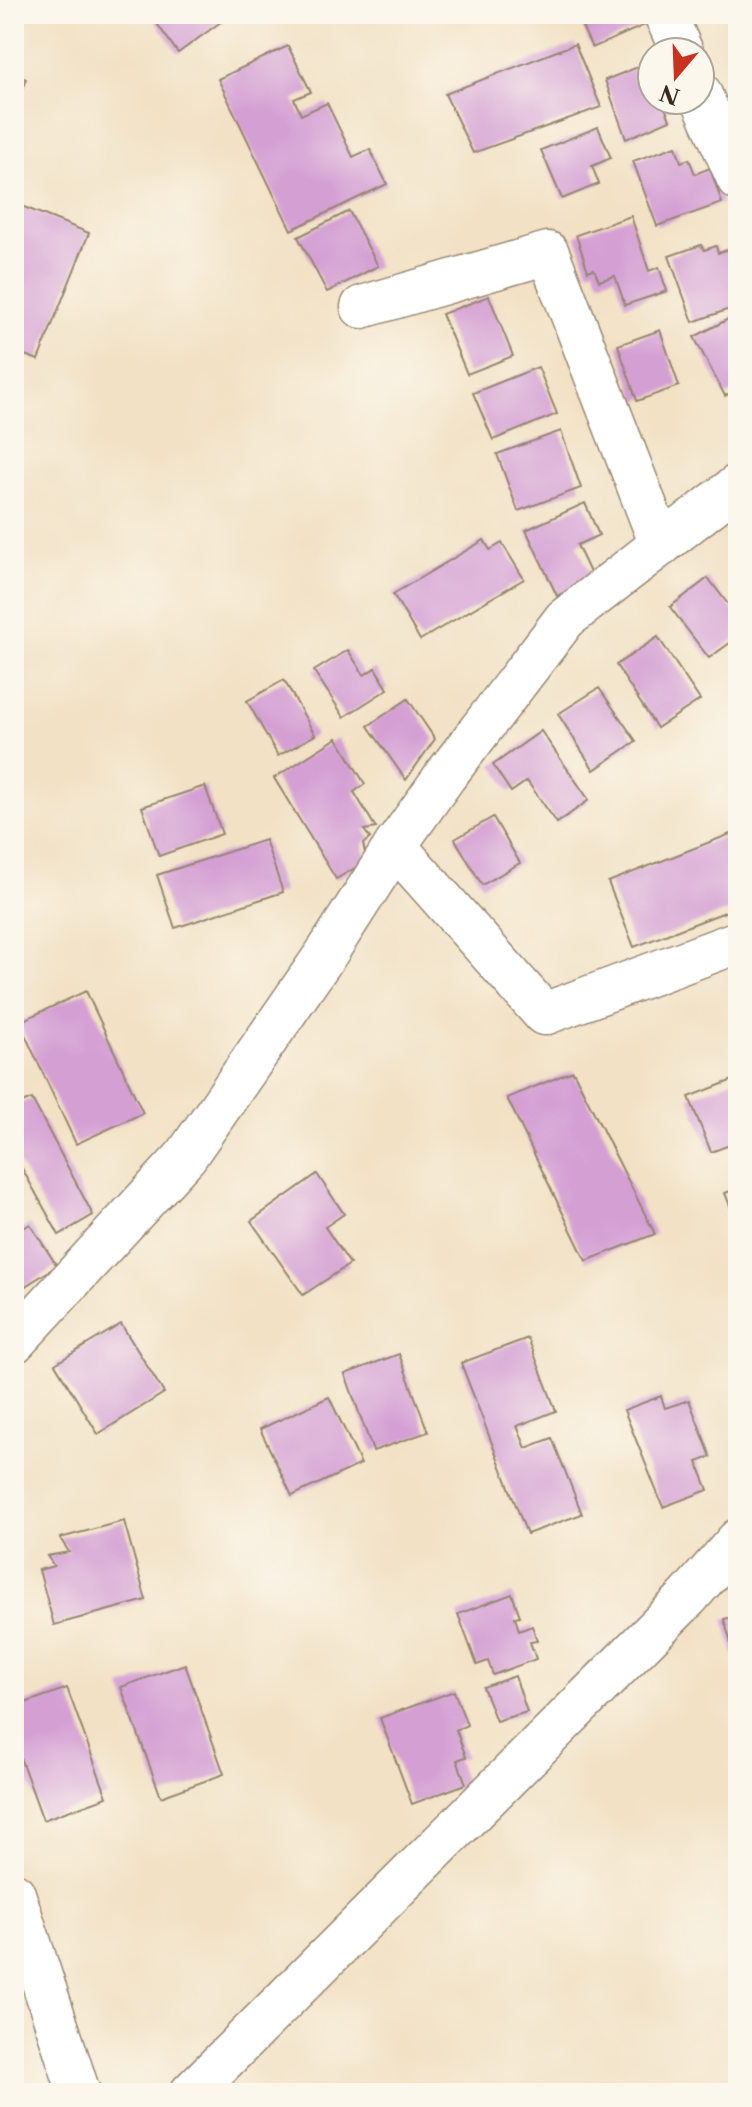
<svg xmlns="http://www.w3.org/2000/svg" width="752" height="2107" font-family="'Libre Caslon Text',serif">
	<rect width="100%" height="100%" fill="#fbf7ec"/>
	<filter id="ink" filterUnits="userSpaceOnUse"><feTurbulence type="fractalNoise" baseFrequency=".0125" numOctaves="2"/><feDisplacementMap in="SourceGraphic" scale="16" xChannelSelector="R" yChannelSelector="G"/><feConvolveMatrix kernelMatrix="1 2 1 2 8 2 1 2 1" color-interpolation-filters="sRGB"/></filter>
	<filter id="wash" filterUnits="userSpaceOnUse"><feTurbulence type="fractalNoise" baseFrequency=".006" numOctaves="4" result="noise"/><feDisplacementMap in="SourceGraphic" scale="32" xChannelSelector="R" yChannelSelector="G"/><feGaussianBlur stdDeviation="1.8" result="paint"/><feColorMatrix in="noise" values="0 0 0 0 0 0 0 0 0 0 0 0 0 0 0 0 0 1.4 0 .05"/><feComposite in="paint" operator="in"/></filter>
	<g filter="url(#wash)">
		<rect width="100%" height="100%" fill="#f2e1c4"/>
		<g id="blocks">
			<!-- building -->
			<g fill="#d4a0d4">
				<path d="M150 14H227L229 16 178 53Z"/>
				<path d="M576 14H641L645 25 592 48Z"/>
				<path d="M575 44 601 107 473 153 445 94Z"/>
				<path d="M288 46 311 92 294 99 301 115 327 103 353 157 370 149 387 184 291 230 218 79Z"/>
				<path d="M648 63 652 72V100H662L670 120 626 139 605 80Z"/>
				<path d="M14 74 26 79 14 110Z"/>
				<path d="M598 127 611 158 592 166 599 184 562 199 541 150Z"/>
				<path d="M676 146 681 162 689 159 695 174 710 168 722 203 657 226 633 161Z"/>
				<path d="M14 203 89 233 38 360 14 351Z"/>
				<path d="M349 211 378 266 327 292 298 237Z"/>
				<path d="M631 216 649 271 659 267 667 291 625 305 615 276 599 281 594 269 588 271 576 235Z"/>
				<path d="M701 245 704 250 716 246 718 253 729 249 738 274V306L693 322 669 256Z"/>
				<path d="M489 296 513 356 467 374 442 314Z"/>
				<path d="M738 314V389L725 396 694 337Z"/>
				<path d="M660 330 679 386 637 401 618 345Z"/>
				<path d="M538 367 557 414 493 440 473 393Z"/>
				<path d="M561 431 581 488 518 511 497 454Z"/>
				<path d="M585 503 599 535 577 545 593 579 557 596 526 530Z"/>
				<path d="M484 540 490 550 502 543 524 579 420 640 393 594Z"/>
				<path d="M708 578 738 617V637L709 658 670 607Z"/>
				<path d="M658 637 700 700 657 728 616 665Z"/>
				<path d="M348 650 364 675 375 668 388 689 344 717 314 671Z"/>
				<path d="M284 680 315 735 278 756 247 701Z"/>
				<path d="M599 688 636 741 594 770 558 714Z"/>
				<path d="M408 699 435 739 406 780 368 726Z"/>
				<path d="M541 731 589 800 557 823 527 781 511 792 493 765Z"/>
				<path d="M337 738 365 784 354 792 376 828 364 830 370 838 363 844 367 861 336 879 274 778Z"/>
				<path d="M205 786 222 834 159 856 142 807Z"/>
				<path d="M493 817 520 863 482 885 455 839Z"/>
				<path d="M738 831V907L634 947 608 882Z"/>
				<path d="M265 840 283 892 175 928 157 875Z"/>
				<path d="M86 991 143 1113 76 1144 19 1022Z"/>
				<path d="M573 1071 655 1234 586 1261 507 1098Z"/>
				<path d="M738 1078V1142L711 1152 689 1097Z"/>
				<path d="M32 1099 93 1215 59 1235 14 1154V1106Z"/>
				<path d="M317 1174 344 1214 325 1227 350 1264 303 1295 251 1221Z"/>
				<path d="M738 1188V1226L725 1193Z"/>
				<path d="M30 1224 57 1266 19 1290 14 1282V1234Z"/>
				<path d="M121 1324 164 1393 98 1434 55 1364Z"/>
				<path d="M528 1338 556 1411 517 1426 526 1448 552 1438 582 1514 527 1534 461 1363Z"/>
				<path d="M399 1354 428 1432 373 1451 345 1374Z"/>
				<path d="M661 1396 665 1408 689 1400 711 1457 697 1462 708 1490 663 1507 624 1410Z"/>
				<path d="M329 1397 361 1464 292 1496 260 1429Z"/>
				<path d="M124 1521 146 1600 54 1625 39 1570 54 1566 47 1556 69 1552 60 1538Z"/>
				<path d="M512 1594 520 1616 515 1617 519 1631 532 1626 537 1641 530 1642 536 1659 493 1675 488 1661 477 1665 458 1614Z"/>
				<path d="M738 1616V1665H737L724 1619Z"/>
				<path d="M185 1664 224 1774 161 1797 121 1687Z"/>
				<path d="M515 1676 527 1712 496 1721 483 1687Z"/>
				<path d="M67 1688 107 1797 43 1820 14 1741V1707Z"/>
				<path d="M454 1691 467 1725 456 1730 466 1757 457 1760 466 1784 412 1804 380 1718Z"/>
			</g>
		</g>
	</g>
	<g filter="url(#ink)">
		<use href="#blocks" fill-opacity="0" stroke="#968671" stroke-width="2"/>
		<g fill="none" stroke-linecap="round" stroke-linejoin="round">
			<!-- street casing -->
			<g stroke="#968671" stroke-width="45">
				<g id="street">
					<path d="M665 14 682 52"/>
					<path d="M700 93 738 179"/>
					<path d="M362 307 548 253 661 545"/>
					<path d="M395 846 544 1014 738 942"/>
					<path d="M14 1342 186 1156 328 951 395 846 445 776 565 619 738 485"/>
					<path d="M14 1894 79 2093"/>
					<path d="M191 2093 688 1597 738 1540"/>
				</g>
			</g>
			<!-- street -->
			<use href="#street" stroke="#fff" stroke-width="42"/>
		</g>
	</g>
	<!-- margin -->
	<rect width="752" height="2107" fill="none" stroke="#fbf7ec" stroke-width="48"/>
	<!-- north arrow -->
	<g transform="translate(676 76) rotate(199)"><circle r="38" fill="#fbf7ec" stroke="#aea59a" stroke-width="2"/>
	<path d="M0-6L14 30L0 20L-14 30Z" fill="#c8321e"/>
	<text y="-12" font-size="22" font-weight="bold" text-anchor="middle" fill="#3b2a1e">N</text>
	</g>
</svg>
